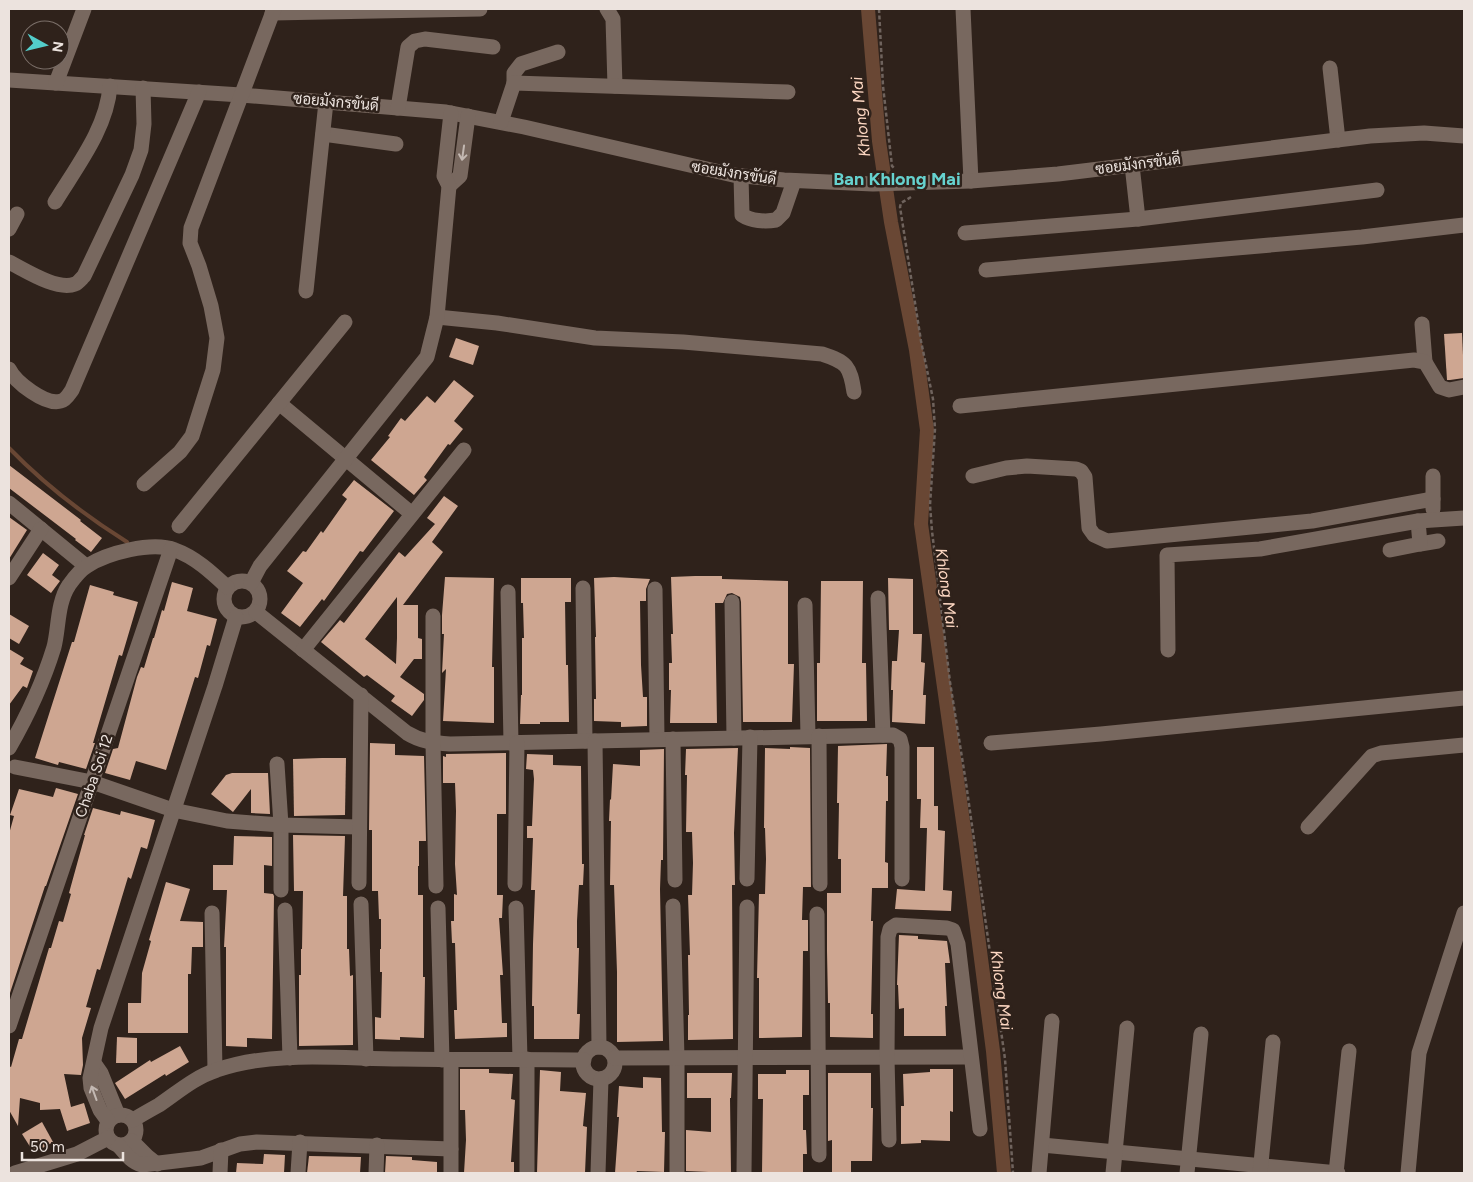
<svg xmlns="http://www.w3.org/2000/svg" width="1473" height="1182" font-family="Figtree,Sarabun,sans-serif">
	<rect width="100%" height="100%" fill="#2f221b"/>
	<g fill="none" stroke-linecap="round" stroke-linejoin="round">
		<!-- stream -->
		<path stroke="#694734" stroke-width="4" d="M9 448C44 484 84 515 127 542"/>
		<!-- canal -->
		<path stroke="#694734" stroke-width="14" d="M868 9 879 141 891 222 916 350 927 430 921 524 966 843 993 1051 1004 1173"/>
	</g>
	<!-- building -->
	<g fill="#cea691" fill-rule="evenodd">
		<path d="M1462 333 1464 378 1450 380H1447L1444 334Z"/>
		<path d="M456 338 479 346 473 365 449 357Z"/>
		<path d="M454 380 474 396 454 421 463 429 450 445 448 444 424 477 427 480 414 495 371 460 390 437 388 436 401 418 405 421 427 396 435 403Z"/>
		<path d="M9 465 81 520 80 521 102 538 91 552 75 540 76 539 9 488Z"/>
		<path d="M354 480 394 511 363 552 360 551 324 601 322 599 300 627 281 613 303 583 287 571 303 551 306 552 321 531 323 533 347 499 342 495Z"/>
		<path d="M444 496 458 506 432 542 443 552 403 605H418V638L422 639V659H414L400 677 424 694V700L412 716 391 701 395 696 367 675 364 677 321 642 340 620 344 623 399 552 405 557 435 524 427 518ZM397 597V638L396 664 365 639Z"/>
		<path d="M9 517 27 530 9 559Z"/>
		<path d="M43 553 59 565 52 575 60 581 51 593 27 575Z"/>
		<path d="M695 576H722V579L788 581V664H794L792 722H743L741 602 740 597 732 593 727 594 723 603H715L717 723H670L671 690H669V663H672L671 634H673L671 577Z"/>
		<path d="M445 577 494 578 492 667H494V723L443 721 446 669 442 673 444 634H442V615Z"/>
		<path d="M614 577 650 579 646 589V601H640L641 665 643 697H647V726L621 727V722L594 721V699H596L595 637H596L594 578Z"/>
		<path d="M521 578H571V602H565L566 665H568L569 722H540V724H520L521 695H522V638H524L523 603H521Z"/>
		<path d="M888 578 913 579V634H922L921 662 925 663 923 695H926L925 724 892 722 893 690H891L892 661H897L899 630H889Z"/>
		<path d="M821 581H863L862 663H866L867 721H817V663H820Z"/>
		<path d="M172 582 193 588 187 611 217 619 210 646 207 645 198 678 195 677 166 770 136 761 130 780 105 773 113 749 118 748 137 677 141 667 144 668 153 638H154L162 610 164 611Z"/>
		<path d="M90 585 114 592 113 595 138 602 122 656 119 655 93 743H95L86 769 59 762 58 765 35 758 72 642H74Z"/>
		<path d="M9 614 29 626 19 644 9 638Z"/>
		<path d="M9 649 24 658 20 664 33 671 27 688 23 686 9 705Z"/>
		<path d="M370 743 395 744V755L424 756 426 841H419V866H418V895H423V977H425L424 1038 400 1037V1040L375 1039V1017L381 1018 382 972H380V949H381V919H379L378 891H372V830H369Z"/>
		<path d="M887 744 886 776H888V801H886L885 862 888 863V888H872L871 921H873L871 1014H873V1038L830 1037V1003H828L827 951V893H841V859H838L839 803H837L838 746Z"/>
		<path d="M790 747 810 748 811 887H803L802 920H808V951H803L802 1037 759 1038V978H757L759 894H765L766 859 765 828H764L765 748 790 749Z"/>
		<path d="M917 747H934V806H938V830L945 831 943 890 952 891 951 911 895 909 897 889 925 891 927 828H920L921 799H917Z"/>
		<path d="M738 748 734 833 735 885H732L733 1039 688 1040V1015H689L688 955H690L688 895H692L693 863 692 832H686L687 775H685L686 749Z"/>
		<path d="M664 749 663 860H661L660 889 663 1041 617 1042V972L614 885H610L611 821H609L610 799 611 800 613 764 640 766V750Z"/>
		<path d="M506 753V814H497V895H503L502 918H499L503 975H500L502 1023H507V1037L455 1039 454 1010H457L455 943H452L451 921H454V894L457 895 455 864 456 811 455 783H443V756L446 757V754Z"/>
		<path d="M527 754 553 755V765L581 766 582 864H584L583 885H579L577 921V948H579L577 1014H580L579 1039H534V1006H532L533 944 535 890H531L533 838H527V826H532L534 779 533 770 526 769Z"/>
		<path d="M322 758H346L345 815 294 816 293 759Z"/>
		<path d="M232 773H268L270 814 251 813V789L233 812 211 794 226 775Z"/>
		<path d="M56 788 78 794 46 886H45L10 993H9V834L14 816 10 815 19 789 53 797Z"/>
		<path d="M93 808 120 815 121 811 155 820 147 849 141 847 131 879 128 877 100 970 97 969 86 1007 91 1008 82 1038 83 1065 81 1075 64 1074 71 1107 84 1103 90 1123 67 1131 60 1109 40 1110V1103L20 1098 18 1126 9 1110V1066L11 1067 19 1039H22L49 948H51L59 921 63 922 71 894 69 893 85 835H84Z"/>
		<path d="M293 835 345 836 343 896H347V949H349L350 976 353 975V1045L299 1046V975H301V949H302L303 891H294Z"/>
		<path d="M234 836 272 837V866L264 865V893L273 894 274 896 272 1039 247 1038V1047L226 1046V947H224L227 890H213V865H233Z"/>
		<path d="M166 882 190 889 180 921 203 922V947H192L191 974H188V1033H128V1003H141L142 973 151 941 149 940Z"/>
		<path d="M899 935 918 936V939L947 941 950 963H945L947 1006H945L946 1036H904V1008L899 1009 898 985H897Z"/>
		<path d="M117 1037 137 1038V1063H116Z"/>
		<path d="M180 1046 189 1062 166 1076 165 1074 125 1099 115 1083 150 1060 151 1062Z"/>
		<path d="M460 1069H489V1073L513 1074 511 1099 515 1100 511 1162H514V1173H464L466 1140 465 1110H460Z"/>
		<path d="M930 1069H953V1112L950 1111V1141L921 1140V1143L901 1144V1106H904L903 1074 930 1072Z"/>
		<path d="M540 1070 561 1072 560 1091 586 1093 583 1126 587 1127 585 1173H537Z"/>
		<path d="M786 1070H809V1095H803V1130H806L807 1154H803V1173H762L763 1099H758V1074H786Z"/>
		<path d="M687 1073H732L731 1098H730L731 1173 686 1171V1130L711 1132V1098H687Z"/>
		<path d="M828 1073H871V1108H873L872 1161H851V1172H832V1140L828 1141Z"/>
		<path d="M643 1077 661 1078 662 1132H665L664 1172 637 1171 636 1173H615L619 1117H617L619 1086 643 1088Z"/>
		<path d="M42 1122 53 1142 34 1153 22 1134Z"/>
		<path d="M264 1154 285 1155 284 1173H236L237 1163 263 1164Z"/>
		<path d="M309 1156 361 1157 360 1173H307Z"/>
		<path d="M386 1156 412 1157V1160L437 1162V1173H385Z"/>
	</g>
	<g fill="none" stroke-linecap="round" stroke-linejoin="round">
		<!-- path -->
		<g stroke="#6f635d" stroke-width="2.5" stroke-dasharray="4 2.5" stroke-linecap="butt">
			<path d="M879 9 883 86 892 166 895 169"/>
			<path d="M911 197 901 203 900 207 921 341 933 399 935 429 930 505 932 531 950 682 966 783 1005 1059 1013 1173"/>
		</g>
		<!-- minor -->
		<g stroke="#78685f" stroke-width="15">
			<path d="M607 9 613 19 615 86"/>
			<path d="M963 9 971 181"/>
			<path d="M272 13 480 9"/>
			<path d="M1330 68 1338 140"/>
			<path d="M9 80 241 95 446 112 524 127 733 175 784 180 873 184 971 181 1058 174 1370 136 1424 133 1464 136"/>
			<path d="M56 83 84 9"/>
			<path d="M514 83V73L521 64 558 52"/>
			<path d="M398 108 408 47 415 41 425 39 493 47"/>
			<path d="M501 122 514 83 788 92"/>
			<path d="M323 134 396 144"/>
			<path d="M1132 165 1138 219"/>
			<path d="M741 176 742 215C751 221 765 222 776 220L783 213 794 181"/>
			<path d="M449 186 460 176 468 116"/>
			<path d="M55 202C77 166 107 128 110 86"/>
			<path d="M9 229 17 214"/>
			<path d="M965 233 1138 219 1377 190"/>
			<path d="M9 262C25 270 57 291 75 284 78 283 81 279 84 276L132 175 141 150 144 124 143 88"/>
			<path d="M986 270 1362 237 1464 225"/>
			<path d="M306 291 326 102"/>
			<path d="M437 317 497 323 595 338 683 342 822 354C847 362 850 366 854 392"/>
			<path d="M1422 324 1425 362"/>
			<path d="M9 369C15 382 46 406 61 401 66 400 69 394 72 390L199 92"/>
			<path d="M279 403 412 514"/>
			<path d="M960 406 1414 360 1425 362 1440 387 1449 390 1464 387"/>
			<path d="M973 476 1006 468 1027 466 1076 469 1081 471 1085 477 1089 528 1094 535 1107 541 1312 521 1433 499"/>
			<path d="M1433 476V509"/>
			<path d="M144 484 180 452 192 436 213 370 217 338 211 306 199 266 190 243 191 228 274 9"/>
			<path d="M9 503 86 566"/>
			<path d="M179 526 345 322"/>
			<path d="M1420 544 1438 541"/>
			<path d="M1390 550 1420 544 1418 521"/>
			<path d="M9 578 41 529"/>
			<circle cx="242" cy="599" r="18"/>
			<path d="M251 583 260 566 427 357 437 317 449 186 444 176 451 113"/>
			<path d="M583 588 585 741"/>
			<path d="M655 589 657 739"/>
			<path d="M508 592 511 743"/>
			<path d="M878 598 883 735"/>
			<path d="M732 602 734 738"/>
			<path d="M805 605 808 736"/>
			<path d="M256 612 407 733C420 741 433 743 450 744L893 735 900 739 902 747V879"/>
			<path d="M433 616V743L436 886"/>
			<path d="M303 650 464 450"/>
			<path d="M1168 650 1167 555 1260 549 1418 521 1464 518"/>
			<path d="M819 736 820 884"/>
			<path d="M673 739 675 880"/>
			<path d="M595 741 599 1047"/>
			<path d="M991 743 1101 734 1464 698"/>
			<path d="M9 748C28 715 43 683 54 647 59 627 57 603 69 585 74 578 80 570 87 566 107 553 152 541 175 550 195 557 212 573 227 587"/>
			<path d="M277 764 281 825V890"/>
			<path d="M15 767 92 782 173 810 227 821 281 825 359 827"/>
			<path d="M1308 827 1372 756 1381 753 1464 745"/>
			<path d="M747 879 750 737"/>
			<path d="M359 883 361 695"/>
			<path d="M515 884 517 743"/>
			<path d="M361 904 366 1059"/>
			<path d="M673 906 677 1058V1173"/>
			<path d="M438 908 442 1060"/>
			<path d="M516 908 520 1059"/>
			<path d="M285 910 290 1058"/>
			<path d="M212 913 215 1070"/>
			<path d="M817 914 819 1155"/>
			<path d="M9 1026 171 549"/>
			<circle cx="599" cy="1063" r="16"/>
			<path d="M615 1058 970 1057"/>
			<path d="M527 1059V1173"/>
			<path d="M94 1063 101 1073 118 1115"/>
			<circle cx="121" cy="1130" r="15"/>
			<path d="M133 1120C141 1115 150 1110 159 1105 178 1092 195 1077 217 1070 275 1050 342 1059 402 1059 462 1060 523 1059 584 1060"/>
			<path d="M108 1121 100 1110 91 1088 90 1078 101 1028 215 686 236 617"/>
			<path d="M889 1140 887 1058 888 937 890 929 896 925 947 928 953 930 958 944 980 1129"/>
			<path d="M132 1141 147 1156 157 1164"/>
			<path d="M118 1145C125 1153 131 1162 142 1165L201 1158 240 1144 257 1142 451 1149"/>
			<path d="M1042 1145 1338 1173"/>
			<path d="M15 1173 77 1154 108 1138"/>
			<path d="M220 1173 221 1150"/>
			<path d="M298 1173 300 1142"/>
			<path d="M376 1173 377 1145"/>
			<path d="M451 1173V1060"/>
			<path d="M598 1173 601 1079"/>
			<path d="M744 1173 747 907"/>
			<path d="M1039 1173 1052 1021"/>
			<path d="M1113 1173 1127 1028"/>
			<path d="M1187 1173 1201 1034"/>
			<path d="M1260 1173 1273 1042"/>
			<path d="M1336 1173 1349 1051"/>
			<path d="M1408 1173 1419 1053 1464 913"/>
		</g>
	</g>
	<!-- one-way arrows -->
	<defs><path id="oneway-shaft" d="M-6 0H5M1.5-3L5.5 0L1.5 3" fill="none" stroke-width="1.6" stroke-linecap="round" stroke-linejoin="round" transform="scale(1.25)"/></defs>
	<g stroke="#c3b8b2">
		<use href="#oneway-shaft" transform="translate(463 153) rotate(98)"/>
		<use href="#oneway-shaft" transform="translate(94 1093) rotate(-110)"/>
	</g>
	<g text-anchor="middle" stroke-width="5" stroke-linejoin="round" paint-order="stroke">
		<!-- street labels -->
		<g font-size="15" fill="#ece3de" stroke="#2f221b">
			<text transform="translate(336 102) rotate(5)" y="5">ซอยมังกรขันดี</text>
			<text transform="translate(1138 164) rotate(-7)" y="5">ซอยมังกรขันดี</text>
			<text transform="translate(734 173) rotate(9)" y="5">ซอยมังกรขันดี</text>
			<text transform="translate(94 776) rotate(-71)" y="5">Chaba Soi 12</text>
		</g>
		<!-- water labels -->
		<g font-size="16" font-style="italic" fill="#fed8c3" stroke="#2f221b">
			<text transform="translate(860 117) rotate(-96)" y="6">Khlong Mai</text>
			<text transform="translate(947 588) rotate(82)" y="6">Khlong Mai</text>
			<text transform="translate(1002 990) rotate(82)" y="6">Khlong Mai</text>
		</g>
		<!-- quarter labels -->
		<g font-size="18" font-weight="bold" fill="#66d2cf" stroke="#2f221b">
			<text x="897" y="185">Ban Khlong Mai</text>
		</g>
	</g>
	<!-- border -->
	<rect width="1473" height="1182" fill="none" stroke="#ece3de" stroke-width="20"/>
	<!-- north arrow -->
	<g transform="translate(45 45) rotate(98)"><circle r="24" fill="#2f221b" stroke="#7b6f69"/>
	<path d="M0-4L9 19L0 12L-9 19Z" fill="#53cdca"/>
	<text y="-8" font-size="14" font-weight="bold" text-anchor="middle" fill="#ece3de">N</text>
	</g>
	<!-- scale -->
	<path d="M22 1152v8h101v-8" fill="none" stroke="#ece3de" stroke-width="2.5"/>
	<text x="30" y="1152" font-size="15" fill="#ece3de" stroke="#2f221b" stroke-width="4" paint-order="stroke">50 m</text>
</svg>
